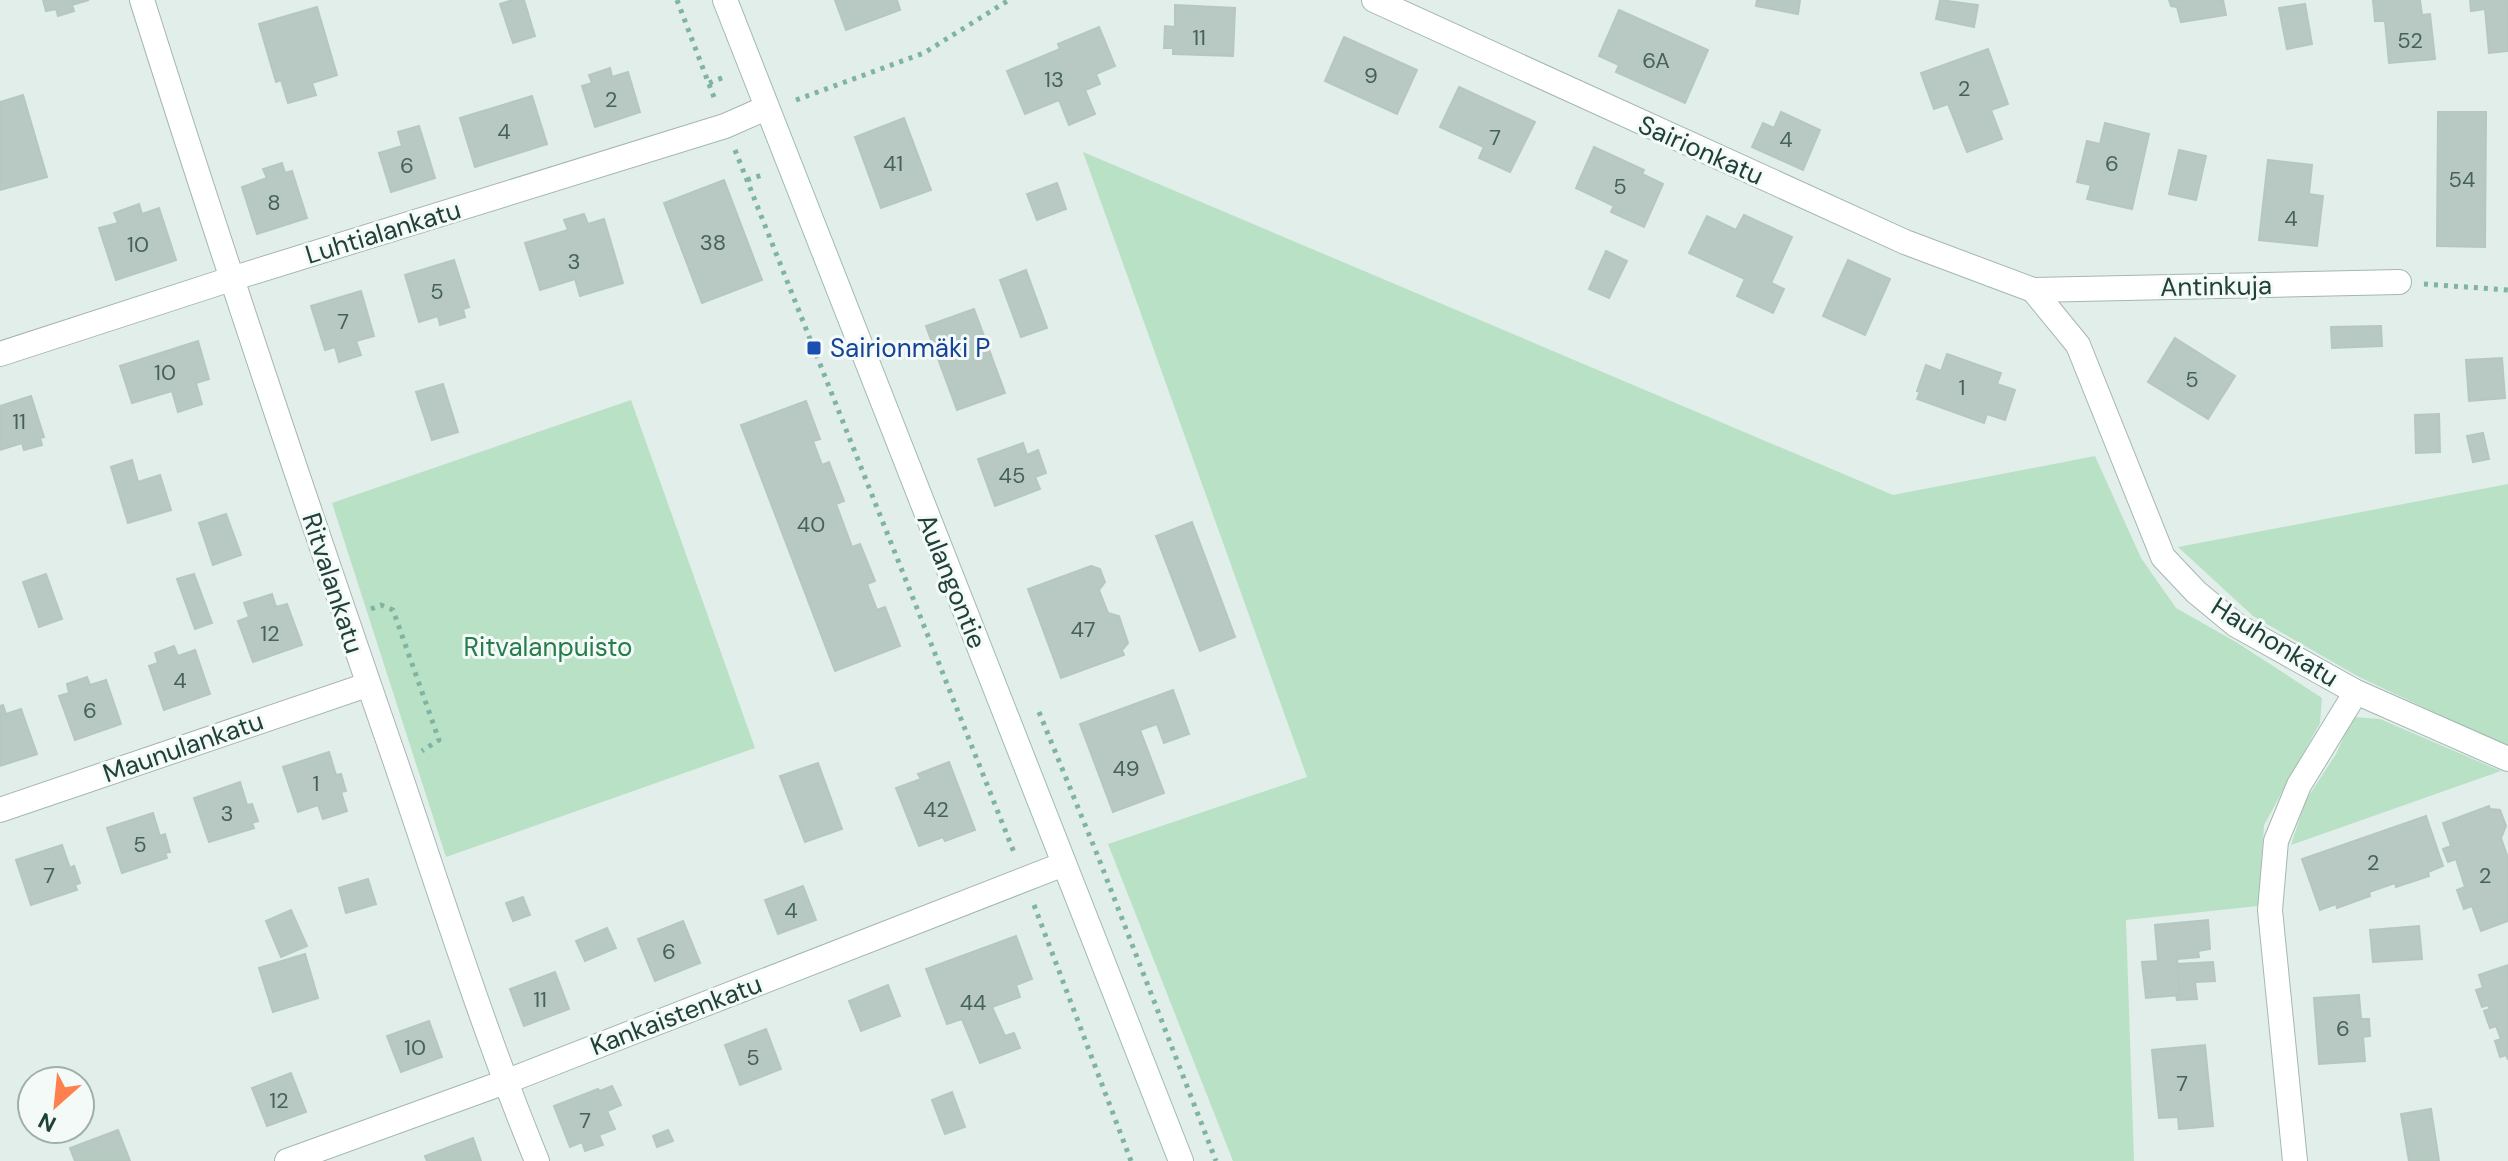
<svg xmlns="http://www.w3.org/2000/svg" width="2508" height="1161" font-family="'DM Sans',sans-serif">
	<rect width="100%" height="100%" fill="#e2eee9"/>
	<!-- green -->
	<g fill="#b9e1c5">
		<path d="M1083 152 1893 495 2095 456 2141 558 2176 608 2236 642 2322 698 2320 723 2264 825 2258 906 2126 920 2134 1161H1233L1108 844 1307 777Z"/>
		<path d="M631 400 755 748 446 857 332 503Z"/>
		<path d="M2508 484V747L2359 677 2253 616 2178 547Z"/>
		<path d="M2353 717 2380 719 2501 771 2291 845 2306 800 2336 754Z"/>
	</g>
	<!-- building -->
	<g fill="#b7c9c2" stroke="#b4c8c0" stroke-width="2">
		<path d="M43 0H89L72 5 74 11 58 16 56 9 46 11Z"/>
		<path d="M513 0H524L535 36 513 43 500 4Z"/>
		<path d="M835 0H897L900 10 846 30Z"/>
		<path d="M1757 0H1800L1798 14 1756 6Z"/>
		<path d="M1940 0 1978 5 1974 27 1936 19Z"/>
		<path d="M2169 0H2223L2226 15 2181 22 2177 7 2171 6Z"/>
		<path d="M2373 0H2420L2422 15 2430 14 2435 59 2389 63 2385 21H2375Z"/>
		<path d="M2470 0H2508V51L2489 53 2485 9 2471 11Z"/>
		<path d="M2305 4 2312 44 2287 49 2279 8Z"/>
		<path d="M1175 5 1235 8 1233 56 1173 54V48H1164L1165 26 1175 27Z"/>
		<path d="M317 7 337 75 312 83 316 95 288 103 281 80 276 82 259 24Z"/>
		<path d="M1619 10 1708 50 1685 103 1616 72 1619 65 1599 56Z"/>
		<path d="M1099 27 1115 66 1096 74 1100 84 1085 90 1095 114 1069 125 1059 100 1025 114 1007 71 1060 49 1058 44Z"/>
		<path d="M1344 37 1417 70 1397 114 1325 81Z"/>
		<path d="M1988 49 2008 104 1991 110 2002 139 1967 152 1948 104 1934 109 1921 73Z"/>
		<path d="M610 68 612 77 628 72 640 112 595 127 582 86 592 83 589 75Z"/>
		<path d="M1459 87 1535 122 1510 172 1479 158 1484 147 1440 127Z"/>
		<path d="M23 95 47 177 0 190V102Z"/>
		<path d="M532 96 547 144 475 167 460 118Z"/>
		<path d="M1781 112 1820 130 1803 170 1752 147 1763 123 1774 128Z"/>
		<path d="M2438 112H2486L2485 247 2437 246Z"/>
		<path d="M904 118 931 190 881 208 855 137Z"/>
		<path d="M2105 123 2149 134 2132 209 2087 199 2091 185 2077 182 2087 141 2100 144Z"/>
		<path d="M419 126 435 178 391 192 379 153 402 146 398 132Z"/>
		<path d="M1594 147 1644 170 1642 174 1663 184 1644 227 1611 212 1614 206 1576 188Z"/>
		<path d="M2179 150 2206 156 2196 200 2169 194Z"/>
		<path d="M2268 160 2312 165 2309 194 2323 196 2317 246 2259 240Z"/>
		<path d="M282 163 285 173 292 171 307 218 257 234 242 187 267 178 263 169Z"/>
		<path d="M724 180 762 280 702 303 664 203Z"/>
		<path d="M1057 183 1066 209 1037 220 1027 194Z"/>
		<path d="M139 204 142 214 159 208 176 260 116 280 99 228 118 223 114 213Z"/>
		<path d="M584 214 588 224 604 219 623 283 580 296 575 279 540 290 525 243 568 230 564 220Z"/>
		<path d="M1744 215 1792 237 1771 283 1784 289 1773 313 1737 296 1745 279 1689 253 1707 216 1736 230Z"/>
		<path d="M1606 251 1627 261 1609 298 1589 289Z"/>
		<path d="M454 260 469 307 463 309 465 317 440 325 438 316 419 322 405 275Z"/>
		<path d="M1848 260 1890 279 1865 335 1823 316Z"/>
		<path d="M1026 270 1047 328 1021 337 1000 280Z"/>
		<path d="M361 291 374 336 356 341 361 355 339 362 335 347 325 350 311 306Z"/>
		<path d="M974 309 1005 393 957 410 926 326Z"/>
		<path d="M2381 326 2382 346 2332 348 2331 327Z"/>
		<path d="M2175 338 2235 376 2208 419 2148 382Z"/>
		<path d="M198 341 209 379 196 383 202 404 178 412 172 391 132 403 120 366Z"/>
		<path d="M1947 354 2001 373 1997 384 2015 390 2005 420 1987 414 1984 423 1917 399 1920 392 1917 391 1926 365 1941 371Z"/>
		<path d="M2502 358 2505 398 2469 401 2466 360Z"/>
		<path d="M443 384 458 432 432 440 416 392Z"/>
		<path d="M31 396 44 437 40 438 42 445 24 450 22 443 0 450V406Z"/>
		<path d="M806 401 820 439 813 441 822 465 829 462 844 501 836 504 852 547 860 544 875 581 867 584 877 610 885 607 900 646 835 671 741 425Z"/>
		<path d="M2439 414 2440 452 2416 453 2415 415Z"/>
		<path d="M2483 433 2489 459 2473 462 2467 436Z"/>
		<path d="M1023 443 1027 455 1038 450 1046 473 1035 477 1040 489 995 506 978 459Z"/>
		<path d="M132 460 138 482 160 475 171 510 128 523 111 467Z"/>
		<path d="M226 514 241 555 213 565 199 523Z"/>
		<path d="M1192 522 1235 637 1200 651 1156 536Z"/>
		<path d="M1091 566 1100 569 1105 582 1099 590 1108 613 1119 616 1128 643 1122 650 1124 655 1061 678 1028 589Z"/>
		<path d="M46 574 62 619 39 627 23 582Z"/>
		<path d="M194 574 212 623 195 629 177 579Z"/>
		<path d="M272 594 276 607 287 604 302 645 253 662 238 621 249 617 244 603Z"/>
		<path d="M174 646 178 656 195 650 210 694 164 710 149 666 158 663 155 653Z"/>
		<path d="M87 677 90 685 106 680 121 724 75 740 59 696 69 693 67 684Z"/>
		<path d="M1173 690 1189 734 1164 743 1157 724 1140 730 1164 793 1113 812 1080 724Z"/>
		<path d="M3 705 6 714 21 709 37 754 0 766V706Z"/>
		<path d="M329 752 336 775 341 774 346 791 341 792 347 811 323 819 318 805 298 812 283 767Z"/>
		<path d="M949 762 975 830 945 841 943 837 919 846 896 788 921 779 918 774Z"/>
		<path d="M818 763 842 829 805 842 780 776Z"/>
		<path d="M240 782 247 805 252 804 258 821 252 823 254 828 209 842 194 798Z"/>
		<path d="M2489 806 2490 809 2500 810 2506 826 2501 838 2508 858V921L2481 931 2472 906 2464 909 2457 890 2465 887 2456 859 2448 862 2443 849 2451 846 2443 823Z"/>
		<path d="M153 813 160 836 165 834 170 852 165 853 167 858 122 873 107 828Z"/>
		<path d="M2426 816 2443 866 2428 872 2429 876 2396 887 2395 883 2369 892 2370 896 2337 908 2336 904 2320 910 2302 859Z"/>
		<path d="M62 845 70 868 74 866 80 883 75 885 77 890 31 905 16 860Z"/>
		<path d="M368 879 376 904 346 913 339 888Z"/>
		<path d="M803 886 816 920 778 934 765 900Z"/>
		<path d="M523 897 530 915 513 921 506 903Z"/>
		<path d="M291 910 307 946 281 957 266 921Z"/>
		<path d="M2208 920 2210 949 2198 951 2199 957 2177 959 2180 995 2146 998 2142 962 2158 961 2155 925Z"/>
		<path d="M683 921 700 963 655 981 638 939Z"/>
		<path d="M2419 926 2422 959 2373 962 2370 930Z"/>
		<path d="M607 928 616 948 585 961 576 941Z"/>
		<path d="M1016 936 1032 979 1016 985 1020 997 992 1007 1005 1036 1014 1033 1020 1048 980 1063 962 1019 947 1024 926 969Z"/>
		<path d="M305 954 318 998 273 1012 259 968Z"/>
		<path d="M2213 962 2215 981 2195 982 2197 999 2177 1000 2176 995H2180L2177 964Z"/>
		<path d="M2508 965V1060L2506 1055 2500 1057 2495 1041 2501 1039 2496 1026 2490 1028 2484 1011 2490 1009 2488 1005 2482 1007 2476 990 2483 988 2479 975Z"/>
		<path d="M555 972 569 1009 524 1026 510 989Z"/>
		<path d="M888 985 900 1016 861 1031 849 1001Z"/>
		<path d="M2359 995 2361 1019H2369L2370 1036 2363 1037 2365 1061 2319 1064 2314 998Z"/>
		<path d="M429 1021 442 1057 401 1072 387 1036Z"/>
		<path d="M766 1029 781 1069 740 1085 725 1045Z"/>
		<path d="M2205 1045 2213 1126 2179 1129 2178 1117 2159 1118 2152 1050Z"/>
		<path d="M291 1073 306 1112 267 1126 252 1088Z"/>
		<path d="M612 1086 621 1105 607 1111 615 1129 599 1135 603 1145 585 1151 582 1142 570 1147 554 1106 598 1089 600 1091Z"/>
		<path d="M952 1092 965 1127 945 1134 932 1100Z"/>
		<path d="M2431 1109 2439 1161H2409L2401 1114Z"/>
		<path d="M118 1130 130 1161H75L70 1148Z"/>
		<path d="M668 1130 673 1141 657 1147 653 1136Z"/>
		<path d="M473 1138 481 1161H427L425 1156Z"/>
	</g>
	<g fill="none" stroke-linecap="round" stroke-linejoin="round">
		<!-- minor casing -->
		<g stroke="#a4b7b1" stroke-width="26">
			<g id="minor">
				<path d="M142 0C223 257 309 512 397 766 442 898 484 1032 537 1161"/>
				<path d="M1374 0 1905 242 2033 290 2399 282"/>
				<path d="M2033 290 2078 345 2163 557 2196 592 2236 625 2356 692 2299 785 2276 841 2270 910 2295 1161"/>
				<path d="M0 354 231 279 725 126 766 108"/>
				<path d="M2356 692 2508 759"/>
				<path d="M0 810 367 685"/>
				<path d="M287 1161 505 1082 1064 864"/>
			</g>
		</g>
		<!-- secondary casing -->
		<g stroke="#9fbbb2" stroke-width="26">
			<path id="secondary" d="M725 0 1181 1161"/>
		</g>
		<!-- path -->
		<g stroke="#7fb4a5" stroke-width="5" stroke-dasharray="4 6" stroke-linecap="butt">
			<path d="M677 0 715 100"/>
			<path d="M709 83 727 76"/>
			<path d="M796 100 924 53 1009 0"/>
			<path d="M735 150 1015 855"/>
			<path d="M747 180 765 174"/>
			<path d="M2424 284 2508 290"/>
			<path d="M371 609 381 605 393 610 439 740 422 751"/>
			<path d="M1039 712 1097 854 1216 1161"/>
			<path d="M1034 905 1131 1161"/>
		</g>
		<!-- minor -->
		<use href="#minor" stroke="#fff" stroke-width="24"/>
		<!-- secondary -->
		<use href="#secondary" stroke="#fff" stroke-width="24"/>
	</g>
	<!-- markers -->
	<rect fill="#1a4fb4" stroke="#f3faf7" stroke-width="3" x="806" y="340" width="16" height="16" rx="4"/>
	<g text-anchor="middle" stroke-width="6" stroke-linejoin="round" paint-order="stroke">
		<!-- number labels -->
		<g font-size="22" fill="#46635b">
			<text x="1199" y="45">11</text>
			<text x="2410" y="48">52</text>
			<text x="1656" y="68">6A</text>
			<text x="1371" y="83">9</text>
			<text x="1054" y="87">13</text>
			<text x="1964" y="96">2</text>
			<text x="611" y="107">2</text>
			<text x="504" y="139">4</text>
			<text x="1495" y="145">7</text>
			<text x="1786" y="147">4</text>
			<text x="893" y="171">41</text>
			<text x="2112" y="171">6</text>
			<text x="407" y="173">6</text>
			<text x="2462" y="187">54</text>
			<text x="1620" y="194">5</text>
			<text x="274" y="210">8</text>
			<text x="2291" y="226">4</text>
			<text x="713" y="250">38</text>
			<text x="138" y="252">10</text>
			<text x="574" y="269">3</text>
			<text x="437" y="299">5</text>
			<text x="343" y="329">7</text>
			<text x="165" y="380">10</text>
			<text x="2192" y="387">5</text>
			<text x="1962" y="395">1</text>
			<text x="19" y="429">11</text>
			<text x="1012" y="483">45</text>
			<text x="811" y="532">40</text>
			<text x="1083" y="637">47</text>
			<text x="270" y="641">12</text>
			<text x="180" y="688">4</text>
			<text x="90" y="718">6</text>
			<text x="1126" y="776">49</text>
			<text x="316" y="791">1</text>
			<text x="936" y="817">42</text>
			<text x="227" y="821">3</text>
			<text x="140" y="852">5</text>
			<text x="2373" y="870">2</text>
			<text x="49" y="883">7</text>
			<text x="2485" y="883">2</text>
			<text x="791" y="918">4</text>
			<text x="669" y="959">6</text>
			<text x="540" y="1007">11</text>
			<text x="973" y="1010">44</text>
			<text x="2343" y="1036">6</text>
			<text x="415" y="1055">10</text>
			<text x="753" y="1065">5</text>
			<text x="2182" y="1091">7</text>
			<text x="279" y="1108">12</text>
			<text x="585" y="1128">7</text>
		</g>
		<!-- street labels -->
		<g font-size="26" fill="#204139" stroke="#f3faf7">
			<text transform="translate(1701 150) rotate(24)" y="9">Sairionkatu</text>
			<text transform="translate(383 232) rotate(-17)" y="9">Luhtialankatu</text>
			<text transform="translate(2216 286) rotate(-1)" y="9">Antinkuja</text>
			<text transform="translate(952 581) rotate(68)" y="9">Aulangontie</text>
			<text transform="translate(333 583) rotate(72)" y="9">Ritvalankatu</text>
			<text transform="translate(2275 642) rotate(32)" y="9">Hauhonkatu</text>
			<text transform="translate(183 747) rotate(-19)" y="9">Maunulankatu</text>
			<text transform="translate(676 1015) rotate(-21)" y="9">Kankaistenkatu</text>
		</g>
		<!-- transit labels -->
		<g font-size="26" fill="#164399" stroke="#f3faf7" text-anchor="start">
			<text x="830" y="357">Sairionmäki P</text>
		</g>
		<!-- park labels -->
		<g font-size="26" fill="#267c4a" stroke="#f3faf7">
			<text x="548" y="656">Ritvalanpuisto</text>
		</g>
	</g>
	<!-- north arrow -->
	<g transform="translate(56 1105) rotate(207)"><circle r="38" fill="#f3faf7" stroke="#9fb0ab" stroke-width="2"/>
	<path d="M0-6L14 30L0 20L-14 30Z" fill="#ff804f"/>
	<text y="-12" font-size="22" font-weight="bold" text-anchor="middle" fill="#204139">N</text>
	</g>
</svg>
